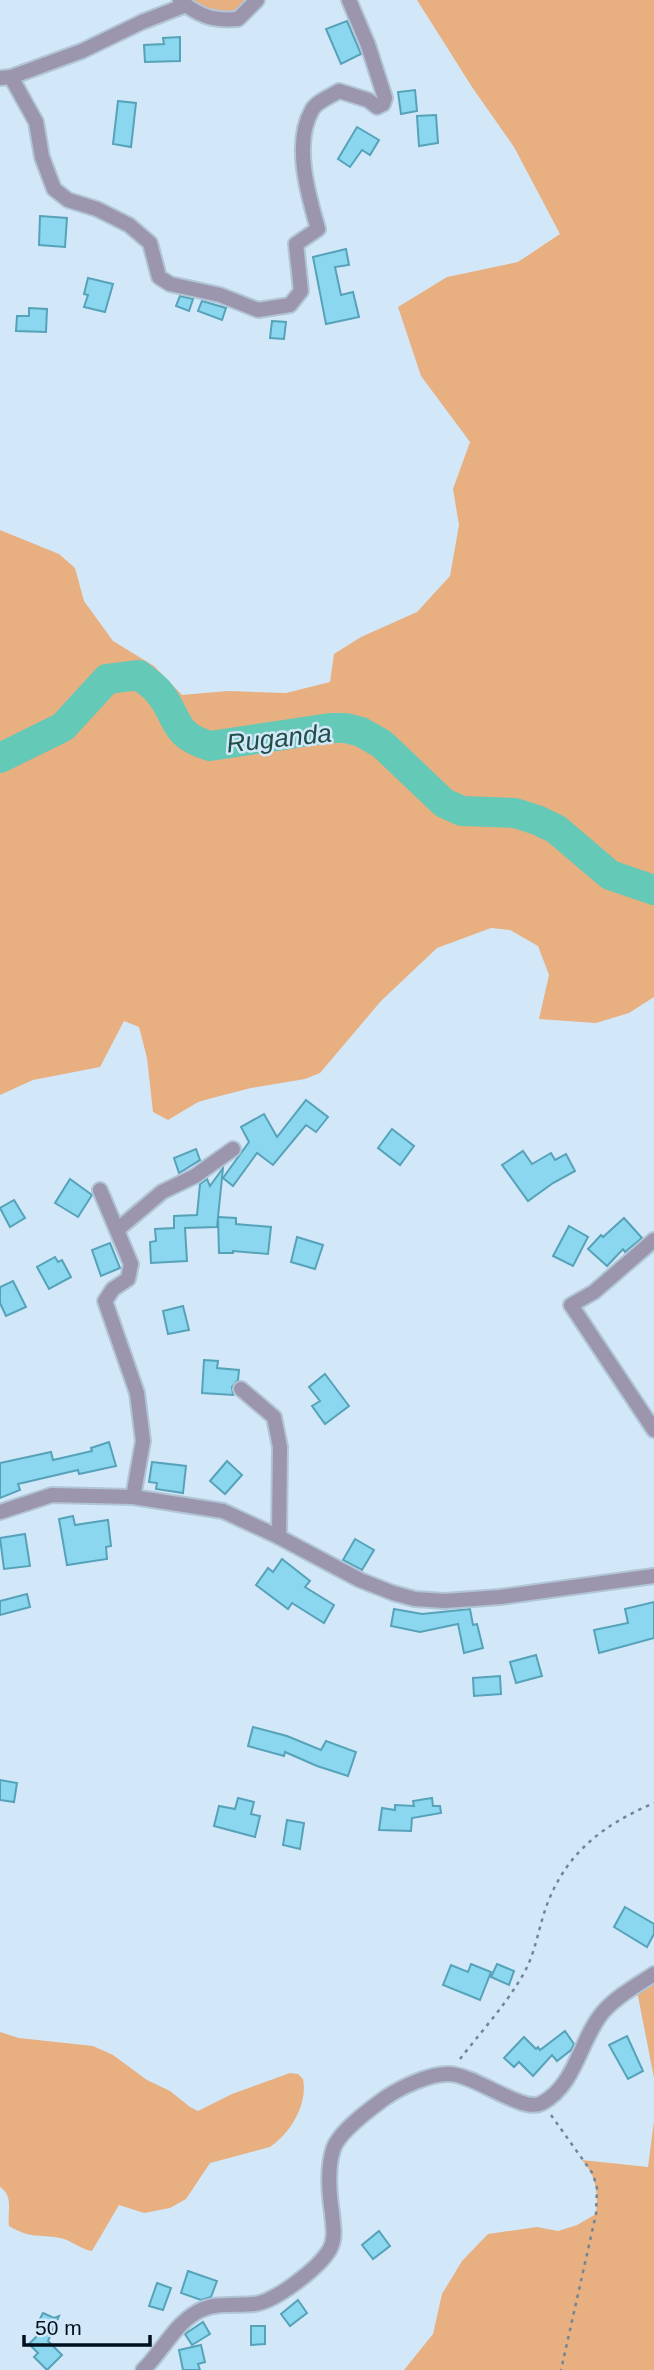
<svg xmlns="http://www.w3.org/2000/svg" width="654" height="2370" font-family="Arial,sans-serif">
	<rect width="100%" height="100%" fill="#d2e8f9"/>
	<!-- green -->
	<g fill="#e8af81">
		<path d="M179 0H257L238 19Z"/>
		<path d="M417 0H654V997L629 1013 596 1023 539 1019 549 975 538 946 510 930 491 928 437 948 381 1001 320 1073 305 1079 251 1088 216 1097 198 1102 168 1120 153 1112 147 1058 139 1027 124 1021 100 1067 33 1080 0 1095V530L59 554 75 568 84 601 113 641 154 666 182 695 227 691 286 693 330 682 334 654 361 637 417 612 450 576 459 525 453 489 470 442 421 376 398 307 447 277 518 262 560 234 514 147 472 87Z"/>
		<path d="M654 1974V2078L636 1986Z"/>
		<path d="M0 2032 19 2038 93 2046 113 2055 147 2080 170 2091 190 2107 198 2111 232 2094 290 2073 298 2074 303 2079C308 2104 291 2133 270 2147L210 2163 186 2199 170 2208 144 2213 119 2205 92 2251C80 2249 71 2240 60 2238 37 2234 31 2239 9 2226 7 2211 14 2196 0 2187Z"/>
		<path d="M654 2121V2370H404L433 2334 442 2294 462 2261 488 2234 537 2227 558 2231 577 2225 596 2214C598 2193 597 2177 582 2160L648 2167Z"/>
	</g>
	<g fill="none" stroke-linecap="round" stroke-linejoin="round">
		<!-- river -->
		<path stroke="#65c9b7" stroke-width="30" d="M0 758 63 727 107 679 139 675C145 680 151 684 157 690 179 714 170 735 210 746L330 728H346L361 732 382 744 444 803 462 811 515 813 537 820 556 829 610 875 654 890"/>
	</g>
	<!-- building -->
	<g fill="#8ad7ef" stroke="#56a2b9" stroke-width="2">
		<path d="M347 21 361 54 341 64 326 29Z"/>
		<path d="M180 37V61L145 62 144 45 164 44 163 38Z"/>
		<path d="M415 90 417 111 401 114 398 92Z"/>
		<path d="M118 101 136 103 131 147 113 144Z"/>
		<path d="M436 115 438 143 419 146 417 116Z"/>
		<path d="M357 127 379 140 370 155 362 150 350 167 338 159Z"/>
		<path d="M40 216 67 218 65 247 39 245Z"/>
		<path d="M346 249 349 265 335 267 341 295 353 292 359 317 326 324 313 257Z"/>
		<path d="M88 278 113 284 105 312 84 307 88 295 84 294Z"/>
		<path d="M180 296 193 299 189 311 176 306Z"/>
		<path d="M202 301 226 308 222 320 198 311Z"/>
		<path d="M29 308 47 309 46 332 16 331 17 316H29Z"/>
		<path d="M272 321 286 322 284 339 270 338Z"/>
		<path d="M306 1100 328 1117 316 1132 306 1125 273 1165 257 1153 233 1186 223 1178 249 1142 241 1127 264 1114 277 1137Z"/>
		<path d="M392 1129 414 1146 400 1165 378 1148Z"/>
		<path d="M196 1149 200 1160 179 1173 174 1158Z"/>
		<path d="M523 1151 532 1164 551 1153 555 1160 566 1154 575 1171 553 1183 528 1201 502 1165Z"/>
		<path d="M223 1168 217 1227 185 1228 187 1261 151 1263 150 1242 156 1241 155 1229 174 1228V1216L197 1215 200 1184 207 1179 210 1186Z"/>
		<path d="M70 1179 92 1195 78 1217 55 1203Z"/>
		<path d="M14 1200 25 1218 10 1227 0 1208Z"/>
		<path d="M218 1217 236 1218V1224L271 1227 268 1254 233 1251V1253H219Z"/>
		<path d="M624 1218 642 1238 625 1252 623 1249 607 1266 588 1249 601 1235 603 1237Z"/>
		<path d="M569 1226 588 1237 573 1266 553 1256Z"/>
		<path d="M297 1237 323 1245 315 1269 291 1262Z"/>
		<path d="M110 1243 120 1268 101 1276 92 1250Z"/>
		<path d="M55 1257 58 1262 62 1260 71 1277 49 1289 37 1267Z"/>
		<path d="M13 1281 26 1307 6 1316 0 1303V1287Z"/>
		<path d="M183 1306 189 1330 168 1334 163 1311Z"/>
		<path d="M204 1360 218 1361 217 1368 239 1370 238 1380 232 1387 233 1395 202 1393Z"/>
		<path d="M325 1374 349 1406 325 1424 312 1406 320 1401 309 1387Z"/>
		<path d="M109 1442 116 1466 79 1474 78 1470 18 1484 20 1490 0 1498V1463L51 1452 53 1460 92 1451 91 1448Z"/>
		<path d="M227 1461 242 1475 225 1494 210 1481Z"/>
		<path d="M152 1462 186 1466 183 1493 156 1489 157 1483 149 1482Z"/>
		<path d="M73 1516 75 1525 108 1520 111 1546 106 1547 107 1559 67 1565 59 1519Z"/>
		<path d="M25 1534 30 1566 4 1569 0 1538Z"/>
		<path d="M355 1539 374 1550 362 1570 343 1560Z"/>
		<path d="M282 1559 310 1581 305 1587 334 1605 324 1623 292 1603 288 1609 256 1585 268 1568 273 1572Z"/>
		<path d="M27 1594 30 1607 0 1615V1601Z"/>
		<path d="M654 1602V1638L599 1653 594 1630 628 1623 625 1609Z"/>
		<path d="M394 1609 422 1614 470 1609 473 1625 477 1624 483 1648 464 1653 458 1624 420 1632 391 1626Z"/>
		<path d="M536 1655 542 1676 516 1683 510 1662Z"/>
		<path d="M500 1676 501 1694 474 1696 473 1678Z"/>
		<path d="M253 1727 287 1736 321 1750 326 1741 356 1752 348 1776 317 1766 285 1752 284 1756 248 1746Z"/>
		<path d="M0 1780 17 1783 14 1802 0 1800Z"/>
		<path d="M238 1798 254 1802 251 1814 260 1816 255 1837 214 1826 219 1806 235 1809Z"/>
		<path d="M432 1798 433 1806H440L441 1813 412 1818 411 1831 379 1830 382 1808 395 1810V1805L414 1806 413 1801Z"/>
		<path d="M287 1820 304 1823 300 1849 283 1845Z"/>
		<path d="M625 1907 654 1924V1934L647 1947 614 1927Z"/>
		<path d="M471 1964 491 1972 480 2000 443 1985 451 1965 468 1972Z"/>
		<path d="M497 1964 514 1971 509 1985 491 1977Z"/>
		<path d="M565 2031 574 2044 571 2050 557 2061 552 2055 533 2076 519 2062 514 2067 504 2058 524 2037 536 2049 538 2047 540 2050Z"/>
		<path d="M627 2036 643 2071 628 2079 609 2045Z"/>
		<path d="M379 2231 390 2246 373 2259 362 2245Z"/>
		<path d="M188 2271 217 2281 211 2297 201 2300 181 2293Z"/>
		<path d="M157 2283 171 2288 163 2310 149 2306Z"/>
		<path d="M298 2300 307 2313 290 2326 281 2314Z"/>
		<path d="M43 2313 54 2318 59 2316 48 2341 62 2355 47 2370 34 2357 38 2353 29 2344 43 2330 36 2326Z"/>
		<path d="M203 2322 210 2334 192 2345 185 2334Z"/>
		<path d="M251 2326H265V2344L251 2345Z"/>
		<path d="M201 2345 205 2362 198 2364 200 2370H183L179 2350Z"/>
	</g>
	<g fill="none" stroke-linecap="round" stroke-linejoin="round">
		<!-- minor casing -->
		<g stroke="#b0c5d6" stroke-width="18">
			<g id="minor">
				<path d="M180 1C200 16 212 21 238 19L257 0"/>
				<path d="M11 77 36 122 42 157 54 189 68 200 97 209 129 225 150 243 159 277 170 284 220 295 258 310 290 305 301 291 296 244 318 229C308 195 293 143 312 110 316 102 331 96 339 91L368 100 377 107 383 104 385 98 368 45 349 0"/>
				<path d="M0 78 11 77 82 51 142 22 186 5"/>
				<path d="M100 1190 131 1264 128 1279 113 1289 105 1301 137 1393 143 1441 133 1497"/>
				<path d="M117 1230 162 1192 195 1176 233 1149"/>
				<path d="M654 1240 594 1292 571 1305 654 1430"/>
				<path d="M241 1389 274 1417 280 1447 279 1537"/>
				<path d="M0 1512 52 1495 133 1497 223 1511 279 1537 360 1580 393 1593 415 1599 445 1601 500 1597 654 1576"/>
				<path d="M143 2370C162 2352 173 2326 197 2312 214 2302 234 2306 254 2304 275 2302 319 2268 330 2249 336 2238 333 2226 332 2213 329 2193 327 2169 333 2150 338 2132 370 2109 385 2098 401 2087 429 2074 448 2074 475 2074 523 2114 542 2103 576 2085 580 2039 603 2012 616 1997 637 1985 654 1974"/>
			</g>
		</g>
		<!-- path -->
		<g stroke="#728595" stroke-width="2.5" stroke-dasharray="3.5 5" stroke-linecap="butt">
			<path d="M460 2059C480 2033 504 2007 521 1978 536 1955 538 1927 548 1902 568 1851 605 1824 654 1803"/>
			<path d="M551 2115 593 2174 597 2188 596 2214 561 2370"/>
		</g>
		<!-- minor -->
		<use href="#minor" stroke="#9c95ae" stroke-width="14"/>
	</g>
	<g text-anchor="middle" stroke-width="5" stroke-linejoin="round" paint-order="stroke">
		<!-- water labels -->
		<g font-size="26" font-style="italic" fill="#214e46" stroke="#d2e8f9">
			<text transform="translate(279 738) rotate(-6)" y="9">Ruganda</text>
		</g>
	</g>
	<!-- scale -->
	<path d="M24 2335v10h126v-10" fill="none" stroke="#000f1d" stroke-width="3.5"/>
	<text x="35" y="2335" font-size="21" fill="#000f1d" stroke="#d2e8f9" stroke-width="5" paint-order="stroke">50 m</text>
</svg>
